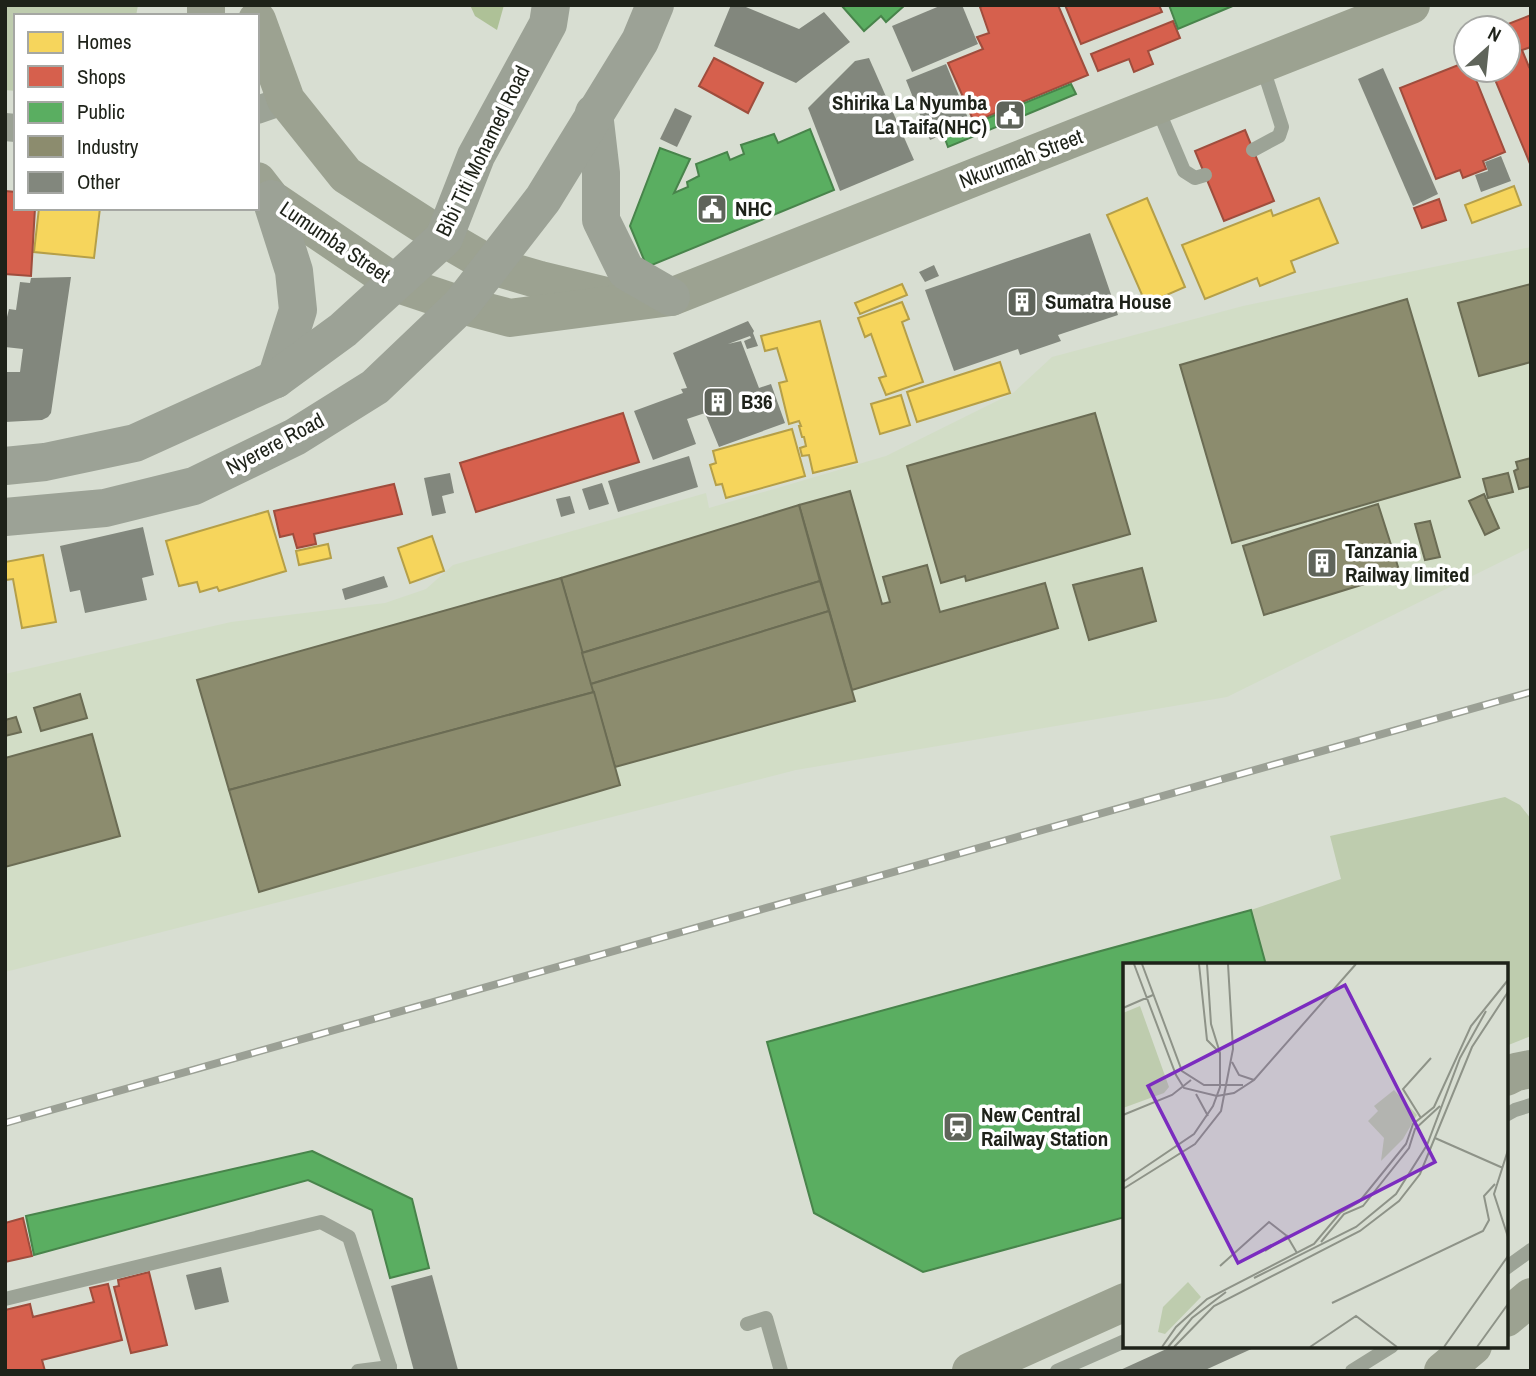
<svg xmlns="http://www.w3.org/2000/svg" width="1536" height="1376" font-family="'Archivo Narrow',sans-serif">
	<rect width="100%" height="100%" fill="#d8ded2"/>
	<!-- built -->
	<path fill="#d2ddc6" d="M1531 247V547L1227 697 796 770 5 972V674L231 622 385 603 426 589 453 565 706 493 709 508 886 456 1013 393 1052 357 1243 306Z"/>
	<!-- green -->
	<g fill="#beccae">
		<path d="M5 5H138L136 16H16V91L5 90Z"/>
		<path d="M1505 797 1520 805 1531 819V1036L1506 1046V965H1263L1248 911 1341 879 1330 836Z"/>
	</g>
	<!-- forest -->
	<path fill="#aec197" d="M470 5H504L497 30 475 16Z"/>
	<!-- homes -->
	<g fill="#f6d55c" stroke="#b59f48" stroke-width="2">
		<path d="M1514 186 1521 205 1472 223 1465 205Z"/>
		<path d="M1147 198 1185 287 1146 304 1107 215Z"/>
		<path d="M1319 198 1338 243 1291 261 1295 272 1260 286 1257 278 1205 299 1182 245 1271 210 1273 216Z"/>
		<path d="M39 208H100L94 258 34 252Z"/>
		<path d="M902 284 907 295 860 314 855 303Z"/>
		<path d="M902 302 909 319 902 322 923 382 886 395 879 378 886 376 871 334 865 337 858 318Z"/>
		<path d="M820 321 857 462 813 473 809 455 802 456 800 448 806 446 804 437H802L799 426H801L799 421 789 424 779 383 787 381 777 348 765 351 761 336Z"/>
		<path d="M1000 362 1010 393 917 422 907 392Z"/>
		<path d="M901 395 910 425 880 434 871 404Z"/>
		<path d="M792 429 805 476 726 498 722 484 716 485 710 465 716 463 713 451Z"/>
		<path d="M268 511 286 571 219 591 217 587 200 592 197 582 179 586 166 541Z"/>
		<path d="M432 536 444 571 410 583 398 548Z"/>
		<path d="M328 544 331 558 299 565 296 551Z"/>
		<path d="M43 555 56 622 22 628 13 579 5 580V562Z"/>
	</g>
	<!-- shops -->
	<g fill="#d6604d" stroke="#9f4d3d" stroke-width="2">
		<path d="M984 5H1058L1088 75 974 122 948 63 983 49 977 37 989 33 980 7Z"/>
		<path d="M1065 5H1159L1162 12 1081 44Z"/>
		<path d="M1531 15V47L1522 50 1529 67 1531 66V166L1491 70H1508V28H1498Z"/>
		<path d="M1173 21 1180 38 1148 51 1153 64 1134 72 1129 59 1098 71 1091 54Z"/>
		<path d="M714 58 763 83 748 113 699 86Z"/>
		<path d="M1466 62V70H1472L1505 152 1483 161 1486 169 1463 178 1460 170 1436 179 1400 88Z"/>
		<path d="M1245 130 1274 201 1224 221 1195 151Z"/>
		<path d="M5 191 16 192V208H35L31 276 5 274Z"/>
		<path d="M1439 199 1446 220 1422 228 1414 208Z"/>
		<path d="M623 413 639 462 476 512 460 463Z"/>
		<path d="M394 484 402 514 314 534 316 544 297 548 293 534 280 537 274 511Z"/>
		<path d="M23 1218 32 1256 5 1262V1223Z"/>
		<path d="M149 1272 167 1345 131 1353 114 1287 119 1286 118 1280Z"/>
		<path d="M108 1284 122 1340 42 1360 45 1371H5V1310L30 1304 33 1317 94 1302 90 1288Z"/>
	</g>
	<!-- public -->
	<g fill="#5aae61" stroke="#48844b" stroke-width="2">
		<path d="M841 5H905L886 22 881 16 864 31Z"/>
		<path d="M1169 5H1235L1178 29Z"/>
		<path d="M1071 84 1076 94 948 147 944 136Z"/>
		<path d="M810 129 834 190 647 267 630 226 660 148 690 159 674 193 688 187 687 182 699 176 696 164 727 152 730 160 744 154 741 145 774 134 778 143Z"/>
		<path d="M1251 910 1266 965H1125V1217L923 1272 814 1213 767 1042Z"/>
		<path d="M312 1151 412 1199 429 1268 390 1278 372 1210 308 1180 34 1255 26 1216Z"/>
	</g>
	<!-- industry -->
	<g fill="#8c8c6e" stroke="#6b6c54" stroke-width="2">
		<path d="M1531 284V362L1479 376 1458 303Z"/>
		<path d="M1407 299 1460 477 1232 543 1180 365Z"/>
		<path d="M1095 413 1130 534 966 581 965 576 941 583 907 466Z"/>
		<path d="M1531 458V486L1519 489 1514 471 1518 469 1516 462Z"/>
		<path d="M1508 473 1513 492 1488 498 1483 479Z"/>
		<path d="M850 491 882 604 890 602 883 577 927 565 940 612 1045 583 1058 628 852 690 799 505Z"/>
		<path d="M1484 494 1499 528 1485 535 1469 501Z"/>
		<path d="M1378 504 1400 573 1264 615 1243 546Z"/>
		<path d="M799 505 820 581 582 653 561 578Z"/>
		<path d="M1430 521 1440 557 1425 560 1415 524Z"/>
		<path d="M1142 568 1156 621 1089 640 1073 585Z"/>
		<path d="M561 578 594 692 229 790 197 680Z"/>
		<path d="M820 581 829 611 591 684 582 653Z"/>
		<path d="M829 611 855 701 615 767 591 684Z"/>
		<path d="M594 692 620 785 259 892 229 790Z"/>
		<path d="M80 694 87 718 41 731 34 708Z"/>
		<path d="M16 717 21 732 5 736V720Z"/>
		<path d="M92 734 120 836 5 867V758Z"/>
	</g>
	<!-- building -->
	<g fill="#82877d">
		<path d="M731 5H741L799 29 824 12 850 42 796 83 714 46Z"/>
		<path d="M942 5H962L978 44 912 72 892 26Z"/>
		<path d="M869 58 914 160 840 191 808 108 855 61Z"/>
		<path d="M946 64 970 123 930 140 906 80Z"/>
		<path d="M1383 68 1438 194 1413 206 1358 79Z"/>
		<path d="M675 108 692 116 677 147 660 139Z"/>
		<path d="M1501 156 1511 181 1481 192 1475 175 1488 171 1485 162Z"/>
		<path d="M1090 233 1118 315 1058 335 1061 341 1020 355 1018 349 954 371 925 290Z"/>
		<path d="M934 265 939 276 925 282 919 272Z"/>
		<path d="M71 277 51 413 48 417 42 420 5 422V372H20L23 349 5 347V325L9 309 16 310 20 282 30 283 31 278Z"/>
		<path d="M748 321 754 331 753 333 758 346 747 349 744 341 751 338 750 336 728 344 741 341 759 388 771 384 785 423 719 447 705 413 687 419 696 444 653 460 634 411 683 393 681 389 687 388 673 353Z"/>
		<path d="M689 456 698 487 618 512 608 481Z"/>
		<path d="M450 473 454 493 442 496 446 513 432 516 424 478Z"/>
		<path d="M602 483 609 504 589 510 582 489Z"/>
		<path d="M570 496 575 513 561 517 556 499Z"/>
		<path d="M143 527 154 575 142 578 147 600 85 613 80 590 70 592 60 546Z"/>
		<path d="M384 576 388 587 345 600 342 589Z"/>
		<path d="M221 1267 229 1302 195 1310 186 1275Z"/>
		<path d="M432 1275 458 1370 455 1371H414L391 1286Z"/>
		<path d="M1173 1346H1258L1203 1371H1118Z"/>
	</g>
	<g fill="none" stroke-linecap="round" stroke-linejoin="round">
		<!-- lane -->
		<g stroke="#9ca396" stroke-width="14">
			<path d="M1157 107 1184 171 1195 178 1205 175"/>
			<path d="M1253 150 1279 136 1282 127 1262 65"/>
			<path d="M1506 1115 1515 1110 1531 1105"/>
			<path d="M1506 1268 1531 1250"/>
			<path d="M5 1299 321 1222 349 1237 390 1367"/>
			<path d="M747 1324 766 1318 781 1371"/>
			<path d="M358 1371 390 1367V1371"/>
			<path d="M1057 1371 1125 1341"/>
			<path d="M1352 1371 1392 1346"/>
		</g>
		<!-- street -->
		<g stroke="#9ca396" stroke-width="28">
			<path d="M257 110 286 100"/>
			<path d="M5 127 16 128"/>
		</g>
		<!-- secondary -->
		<g stroke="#9ca291" stroke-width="38">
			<path d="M206 5V16"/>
			<path d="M257 20 286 100 346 175 444 238 492 266 540 280 606 296"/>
			<path d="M257 181 271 199 395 283 461 305 510 318 671 297 1411 5"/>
			<path d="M1506 1077 1516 1072 1531 1069"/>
			<path d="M1506 1318 1531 1297"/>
			<path d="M971 1371 1125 1302"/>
			<path d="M1443 1371 1473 1346"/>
		</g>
		<!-- highway -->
		<g stroke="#9ca296" stroke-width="38">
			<path d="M594 113 601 173V220L626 271 671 297"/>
			<path d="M271 199 294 271 298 310 276 379"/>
			<path d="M5 466 45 462 135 443 276 379 343 330 444 238 476 156 548 24 551 5"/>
			<path d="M5 517 105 508 194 486 295 437 375 387 461 305 543 199 640 41 655 5"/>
		</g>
		<!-- rail casing -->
		<g stroke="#9ba095" stroke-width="8">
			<path id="rail" d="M5 1123 1531 692"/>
		</g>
		<!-- rail -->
		<use href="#rail" stroke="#fff" stroke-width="5" stroke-dasharray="16" stroke-linecap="butt"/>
	</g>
	<!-- icons -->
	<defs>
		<g id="civic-square" transform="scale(1.575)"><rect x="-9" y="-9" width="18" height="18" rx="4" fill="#5f645a" stroke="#fff"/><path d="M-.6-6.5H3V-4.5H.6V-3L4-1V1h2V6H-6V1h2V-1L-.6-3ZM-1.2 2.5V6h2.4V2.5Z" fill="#fff"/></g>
		<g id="building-square" transform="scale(1.575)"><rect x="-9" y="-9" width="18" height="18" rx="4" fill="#5f645a" stroke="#fff"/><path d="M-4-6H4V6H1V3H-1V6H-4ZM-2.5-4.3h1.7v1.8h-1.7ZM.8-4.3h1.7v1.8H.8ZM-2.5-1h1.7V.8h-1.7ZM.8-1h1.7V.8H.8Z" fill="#fff"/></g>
		<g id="station-square" transform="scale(1.575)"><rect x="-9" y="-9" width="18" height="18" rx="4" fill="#5f645a" stroke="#fff"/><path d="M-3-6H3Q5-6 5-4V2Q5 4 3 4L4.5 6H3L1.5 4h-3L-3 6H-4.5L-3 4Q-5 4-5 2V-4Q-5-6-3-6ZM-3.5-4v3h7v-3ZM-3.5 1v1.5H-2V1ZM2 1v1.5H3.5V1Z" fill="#fff"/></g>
	</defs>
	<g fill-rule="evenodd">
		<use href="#civic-square" x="1010" y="115"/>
		<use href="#civic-square" x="712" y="209"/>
		<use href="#building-square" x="1022" y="302"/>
		<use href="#building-square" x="718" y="402"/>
		<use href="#building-square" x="1322" y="563"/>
		<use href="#station-square" x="958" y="1127"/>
	</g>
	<g text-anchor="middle" stroke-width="7" stroke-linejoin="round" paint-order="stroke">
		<!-- poi labels -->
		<g font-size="21" font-weight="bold" fill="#1e2219" stroke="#fff" text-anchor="start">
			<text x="987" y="110" text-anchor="end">Shirika La Nyumba<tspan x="987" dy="24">La Taifa(NHC)</tspan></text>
			<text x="735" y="216">NHC</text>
			<text x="1045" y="309">Sumatra House</text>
			<text x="741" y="409">B36</text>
			<text x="1345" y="558">Tanzania<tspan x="1345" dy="24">Railway limited</tspan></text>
			<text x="981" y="1122">New Central<tspan x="981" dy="24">Railway Station</tspan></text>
		</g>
		<!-- street labels -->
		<g font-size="21" fill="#1e2219" stroke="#fff">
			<text transform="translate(483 151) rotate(-64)" y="7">Bibi Titi Mohamed Road</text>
			<text transform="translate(1021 159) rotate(-21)" y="7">Nkurumah Street</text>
			<text transform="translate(335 242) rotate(34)" y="7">Lumumba Street</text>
			<text transform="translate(275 444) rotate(-28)" y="7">Nyerere Road</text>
		</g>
	</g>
	<!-- overview -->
	<g transform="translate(1123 963)">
		<rect width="385" height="385" fill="#d8ded2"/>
		<path d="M17 43 46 124 41 130 0 145V50ZM271 127 294 152 280 176 258 198 261 175 245 158 255 148 251 143ZM65 319 78 334 42 371 35 369 40 344Z" fill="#beccae"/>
		<path fill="none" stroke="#8e9388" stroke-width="2" d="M11 1 53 112 61 125 94 133 111 130 131 117 233 1M19 1 59 108 81 122H120M76 1 84 77 97 90M0 45 30 32M109 99 116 112 131 117M73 131 85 153M0 152 49 132 68 117M298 155 280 126 308 95M312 175 380 205M385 187 371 231 385 274M0 219 71 171 90 143 97 124V90L88 61 84 1M0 226 72 181 98 148 110 86 105 1M198 279 221 251 240 243 286 185 292 166 317 143M142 288 164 273 174 290M97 303 146 259 164 273M131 315 233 264 273 231 304 182 337 95 363 48M209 340 360 268 366 257 361 233 372 221M39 384 53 364 84 336 191 281 217 250 236 239 283 181 290 161 311 144 348 63 385 17M45 384 69 355 103 329M51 384 91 343 237 268 276 238 297 211 349 84 385 29M187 384 233 353 274 384M321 384 385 293M354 384 385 341"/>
		<path fill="#7b2cbf" fill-opacity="0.15" stroke="#7b2cbf" stroke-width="3.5" d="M222 22 312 199 115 300 25 123Z"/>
		<rect width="385" height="385" fill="none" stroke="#1e2219" stroke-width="3.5"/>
	</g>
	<!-- border -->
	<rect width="1536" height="1376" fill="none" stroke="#1e2219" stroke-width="14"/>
	<!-- legend -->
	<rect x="14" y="14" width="245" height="196" fill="#ffffff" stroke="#a5a7a3" stroke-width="2"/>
	<rect x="28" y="32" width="35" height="21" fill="#f6d55c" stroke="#a5a7a3" stroke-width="2"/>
	<text x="77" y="49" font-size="21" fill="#1e2219">Homes</text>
	<rect x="28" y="66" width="35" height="21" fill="#d6604d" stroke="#a5a7a3" stroke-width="2"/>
	<text x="77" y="84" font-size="21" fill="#1e2219">Shops</text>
	<rect x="28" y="102" width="35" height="21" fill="#5aae61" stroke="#a5a7a3" stroke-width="2"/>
	<text x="77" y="119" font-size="21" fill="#1e2219">Public</text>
	<rect x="28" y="136" width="35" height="21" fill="#8c8c6e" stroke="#a5a7a3" stroke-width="2"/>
	<text x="77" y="154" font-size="21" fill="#1e2219">Industry</text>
	<rect x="28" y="172" width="35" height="21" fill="#82877d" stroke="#a5a7a3" stroke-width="2"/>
	<text x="77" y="189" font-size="21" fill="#1e2219">Other</text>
	<!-- north arrow -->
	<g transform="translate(1487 49) rotate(27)"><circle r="33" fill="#ffffff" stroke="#a5a7a3" stroke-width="2"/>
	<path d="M0-5L12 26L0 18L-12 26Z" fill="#5f645a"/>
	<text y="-10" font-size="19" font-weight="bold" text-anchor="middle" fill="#1e2219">N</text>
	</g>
</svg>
